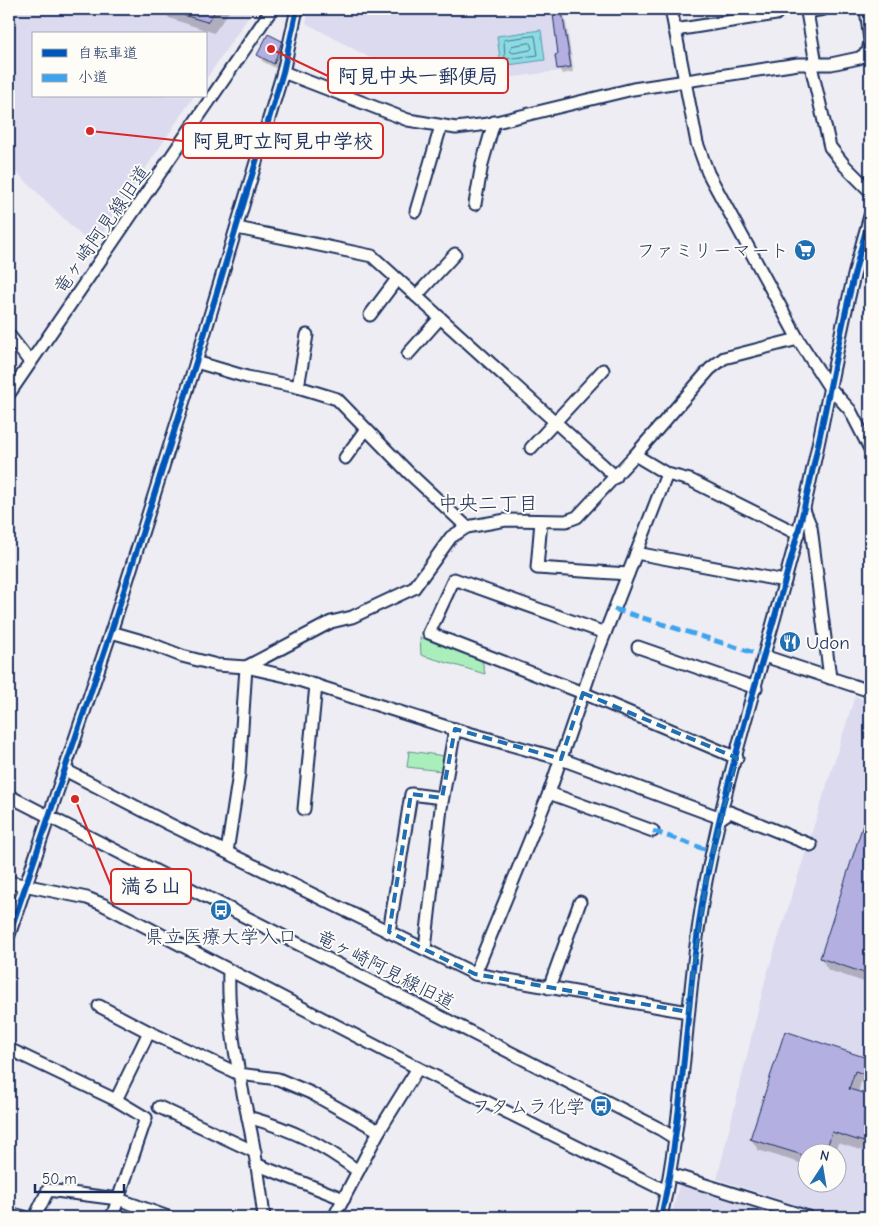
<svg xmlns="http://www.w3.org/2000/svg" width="879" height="1226" font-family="'Comic Neue','Klee One',sans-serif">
	<rect width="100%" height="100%" fill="#eeedf3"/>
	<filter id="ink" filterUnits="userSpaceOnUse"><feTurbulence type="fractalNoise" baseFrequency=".02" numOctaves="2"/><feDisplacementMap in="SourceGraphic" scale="10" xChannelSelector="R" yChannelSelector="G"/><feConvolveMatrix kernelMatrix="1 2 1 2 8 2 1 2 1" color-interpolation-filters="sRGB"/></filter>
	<g filter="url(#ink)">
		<!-- built -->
		<g fill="#dcdaee" fill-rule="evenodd">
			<path d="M9 9H254L206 79V34H34V96H194L93 247 9 165Z"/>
			<path d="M309 9H564L574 69 427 89 306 23Z"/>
			<path d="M855 696 870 702V1217H833L717 1179 766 977ZM806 1154H836V1184H806Z"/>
			<path d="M679 1185 782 1217H671Z"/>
		</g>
		<!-- green -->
		<g fill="#aaefbb" stroke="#628f8c">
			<path d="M420 637 482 660 485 674 421 655Z"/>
			<path d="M409 751 445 756 442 771 407 767Z"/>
		</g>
		<!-- water -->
		<path fill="#8bdce2" stroke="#5e97ad" d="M541 30 545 60 501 66 497 36Z"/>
		<!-- shadow -->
		<g fill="#0003">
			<path d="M164 9H231L214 33 169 18Z"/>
			<path d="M562 14 565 19 573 72 562 74 559 68Z"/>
			<path d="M281 42 284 48 277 69 262 61 259 55Z"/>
			<path d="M870 808V984L828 970 821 958Z"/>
			<path d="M870 1059V1085L861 1082 858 1093 870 1097V1153L838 1143 835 1154H806V1165L758 1150 751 1139Z"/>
		</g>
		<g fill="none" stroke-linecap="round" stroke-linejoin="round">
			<!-- shore -->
			<g stroke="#487493" stroke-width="1">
				<path d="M535 36 538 55 505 59 504 40Z"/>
				<path d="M530 43 532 48 530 50 513 53 510 51 512 46Z"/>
			</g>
		</g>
		<!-- building -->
		<g fill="#b3afe1" stroke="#1b2f5e">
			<path d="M170 9H217L207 22 170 11Z"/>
			<path d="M562 12 571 67 557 69 555 55 558 54 553 14Z"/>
			<path d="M268 34 282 41 274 64 257 55Z"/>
			<path d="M868 809 870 810V975L820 958Z"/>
			<path d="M785 1031 870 1059V1076L855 1071 849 1089 870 1095V1144L832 1132 825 1154H806V1156L750 1139Z"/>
		</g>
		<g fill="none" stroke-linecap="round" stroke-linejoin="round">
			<!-- minor casing -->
			<g stroke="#1b2f5e" stroke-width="15">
				<g id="minor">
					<path d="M671 9 697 143 708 173 798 339 829 387 850 410 870 449"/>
					<path d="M806 9 807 12 824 9"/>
					<path d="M807 12 815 58 811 66 830 147 845 166 870 191"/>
					<path d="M675 30 776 14"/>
					<path d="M283 72 408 120 456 128 488 124 633 89 798 64H831L859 58 868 52 870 41 866 9"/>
					<path d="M475 204 482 164 494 122"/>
					<path d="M416 211 441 126"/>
					<path d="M237 228 372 256 616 477"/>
					<path d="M416 296 455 254"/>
					<path d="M370 315 397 279"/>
					<path d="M9 335 30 362"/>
					<path d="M408 354 440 318"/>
					<path d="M196 362 247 377 298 387 337 399 408 472 467 527"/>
					<path d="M298 387 307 335"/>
					<path d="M9 394 272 9"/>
					<path d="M531 448 603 370"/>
					<path d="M635 455 667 474 690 480 798 534"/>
					<path d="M345 458 366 429"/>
					<path d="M667 474 593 664 549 793 475 974 688 1012"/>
					<path d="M804 510 811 527 830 678"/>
					<path d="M541 521 537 568 628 574"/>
					<path d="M636 553 785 581"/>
					<path d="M111 632 146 642 182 656 217 665 246 667 286 676 447 727 561 759 721 818 730 812 811 845"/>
					<path d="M605 633 454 579 429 633 583 693 737 758"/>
					<path d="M638 647 756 688"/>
					<path d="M764 656 870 691"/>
					<path d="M246 667 331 622 352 617 414 588 451 537 467 527 506 520 566 521 577 517 635 455 710 369 724 358 798 339"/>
					<path d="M65 770 169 824 475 974"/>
					<path d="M549 793 653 831"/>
					<path d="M9 796 660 1129 676 1139"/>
					<path d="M304 809 316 685"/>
					<path d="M227 852 239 774 246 667"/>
					<path d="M9 882 87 898 102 904 418 1068 666 1191"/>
					<path d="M389 932 411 794 442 798"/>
					<path d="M9 935 111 632 196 362 283 72 297 9"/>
					<path d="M425 949 441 808 455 729"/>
					<path d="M229 971C227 1022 239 1073 249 1123 256 1154 260 1185 264 1217"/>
					<path d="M549 988 580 902"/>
					<path d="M99 1006 149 1032"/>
					<path d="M9 1049 116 1100 146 1118 112 1217"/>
					<path d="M116 1100 149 1032 239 1074 278 1079 311 1093 379 1131"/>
					<path d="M159 1107 255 1152"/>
					<path d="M248 1117C293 1130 320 1143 358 1171"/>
					<path d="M258 1165 344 1199"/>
					<path d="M670 1174 808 1217"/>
					<path d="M9 1213 24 1217"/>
					<path d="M35 1217 48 1190 118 1199 168 1217"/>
					<path d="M334 1217 379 1131 418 1068"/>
					<path d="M661 1217C686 1107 685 992 706 881 729 763 768 648 798 532 825 428 839 320 870 216"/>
				</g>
			</g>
			<!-- minor -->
			<use href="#minor" stroke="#fdfcf7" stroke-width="11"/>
			<!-- quiet -->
			<g stroke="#3da3ed" stroke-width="5" stroke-dasharray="10 5" stroke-linecap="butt">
				<path d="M614 609 764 656"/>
				<path d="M653 831 713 852"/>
			</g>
			<!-- cycleway casing -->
			<g stroke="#fdfcf7" stroke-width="9">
				<g id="cycleway">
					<path d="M9 935 111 632 196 362 283 72 297 9"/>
					<path d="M661 1217C686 1107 685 992 706 881 729 763 768 648 798 532 825 428 839 320 870 216"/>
				</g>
			</g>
			<!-- cycleway -->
			<use href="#cycleway" stroke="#0057b8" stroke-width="6"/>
		</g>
	</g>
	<!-- marked area -->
	<path fill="none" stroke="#1f6fb2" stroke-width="4" stroke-dasharray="10 6" stroke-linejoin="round" d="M583 693 737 758 706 881 688 1012 475 974 389 932 411 794 442 798 455 729 561 759Z"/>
	<!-- icons -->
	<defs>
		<g id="supermarket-disc" transform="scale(1.125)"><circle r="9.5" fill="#1f6fb2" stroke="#fdfcf7"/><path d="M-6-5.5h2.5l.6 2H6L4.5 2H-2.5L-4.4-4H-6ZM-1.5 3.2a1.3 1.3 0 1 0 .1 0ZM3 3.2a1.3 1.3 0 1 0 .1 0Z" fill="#fff"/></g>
		<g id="restaurant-disc" transform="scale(1.125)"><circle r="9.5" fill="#1f6fb2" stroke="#fdfcf7"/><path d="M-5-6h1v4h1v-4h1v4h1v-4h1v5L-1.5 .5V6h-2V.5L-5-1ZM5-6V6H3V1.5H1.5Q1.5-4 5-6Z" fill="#fff"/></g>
		<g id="bus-disc" transform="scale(1.125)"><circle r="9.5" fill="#1f6fb2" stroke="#fdfcf7"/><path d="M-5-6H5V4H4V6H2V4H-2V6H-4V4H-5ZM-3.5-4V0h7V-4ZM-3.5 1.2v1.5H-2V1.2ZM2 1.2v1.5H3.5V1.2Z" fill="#fff"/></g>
	</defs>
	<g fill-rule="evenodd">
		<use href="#supermarket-disc" x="805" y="250"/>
		<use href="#restaurant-disc" x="790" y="642"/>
		<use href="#bus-disc" x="221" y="910"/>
		<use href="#bus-disc" x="601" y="1106"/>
	</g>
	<g text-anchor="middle" stroke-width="4" stroke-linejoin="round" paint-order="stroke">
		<!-- street labels -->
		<g font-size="19" fill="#1b2f5e" stroke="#fdfcf7">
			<text transform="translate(101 229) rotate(-55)" y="7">竜ヶ崎阿見線旧道</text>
			<text transform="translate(386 969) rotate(27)" y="7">竜ヶ崎阿見線旧道</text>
		</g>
		<!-- poi labels -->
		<g font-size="19" fill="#1b2f5e" stroke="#fdfcf7" text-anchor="end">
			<text x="789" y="257">ファミリーマート</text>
			<text x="806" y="649" text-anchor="start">Udon</text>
			<text x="221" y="943" text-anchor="middle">県立医療大学入口</text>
			<text x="585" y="1113">フタムラ化学</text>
		</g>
		<!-- neighbourhood labels -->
		<g font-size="20" fill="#1b2f5e" stroke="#fdfcf7">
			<text x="488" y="510">中央二丁目</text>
		</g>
	</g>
	<!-- callouts -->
	<path fill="none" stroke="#d62828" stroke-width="2" d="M271 49L328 76M90 131L183 141M75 799L111 886"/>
	<g fill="#d62828" stroke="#fdfcf7" stroke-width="2">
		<circle cx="271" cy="49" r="5"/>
		<circle cx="90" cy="131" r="5"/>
		<circle cx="75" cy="799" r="5"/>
	</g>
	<g fill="#fdfcf7" stroke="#d62828" stroke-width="2">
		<rect x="328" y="58" width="180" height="35" rx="5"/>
		<rect x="183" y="123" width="200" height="35" rx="5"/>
		<rect x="111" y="869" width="80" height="35" rx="5"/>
	</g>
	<g font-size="20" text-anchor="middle" font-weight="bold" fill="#1b2f5e">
		<text x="418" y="83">阿見中央一郵便局</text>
		<text x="283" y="148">阿見町立阿見中学校</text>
		<text x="151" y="893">満る山</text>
	</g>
	<!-- margin -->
	<rect width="879" height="1226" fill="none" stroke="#fdfcf7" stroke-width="30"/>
	<rect x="15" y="15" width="849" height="1196" fill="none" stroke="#1b2f5e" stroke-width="2" filter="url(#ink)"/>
	<!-- legend -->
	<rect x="32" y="32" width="175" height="65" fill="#fdfcf7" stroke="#a3aaba"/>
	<rect x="42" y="49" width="25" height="8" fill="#0057b8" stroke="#a3aaba"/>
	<text x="78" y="58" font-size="15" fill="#1b2f5e">自転車道</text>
	<rect x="42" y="74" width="25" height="8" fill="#3da3ed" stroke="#a3aaba"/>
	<text x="78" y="82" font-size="15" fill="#1b2f5e">小道</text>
	<!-- north arrow -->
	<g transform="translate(822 1168) rotate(12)"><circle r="24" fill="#fdfcf7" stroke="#a3aaba"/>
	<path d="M0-4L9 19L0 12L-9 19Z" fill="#1f6fb2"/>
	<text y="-8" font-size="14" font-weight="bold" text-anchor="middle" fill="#1b2f5e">N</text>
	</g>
	<!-- scale -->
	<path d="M35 1184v8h89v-8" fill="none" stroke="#1b2f5e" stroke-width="2.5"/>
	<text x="42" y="1184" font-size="15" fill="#1b2f5e" stroke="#fdfcf7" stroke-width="4" paint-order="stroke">50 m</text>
</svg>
